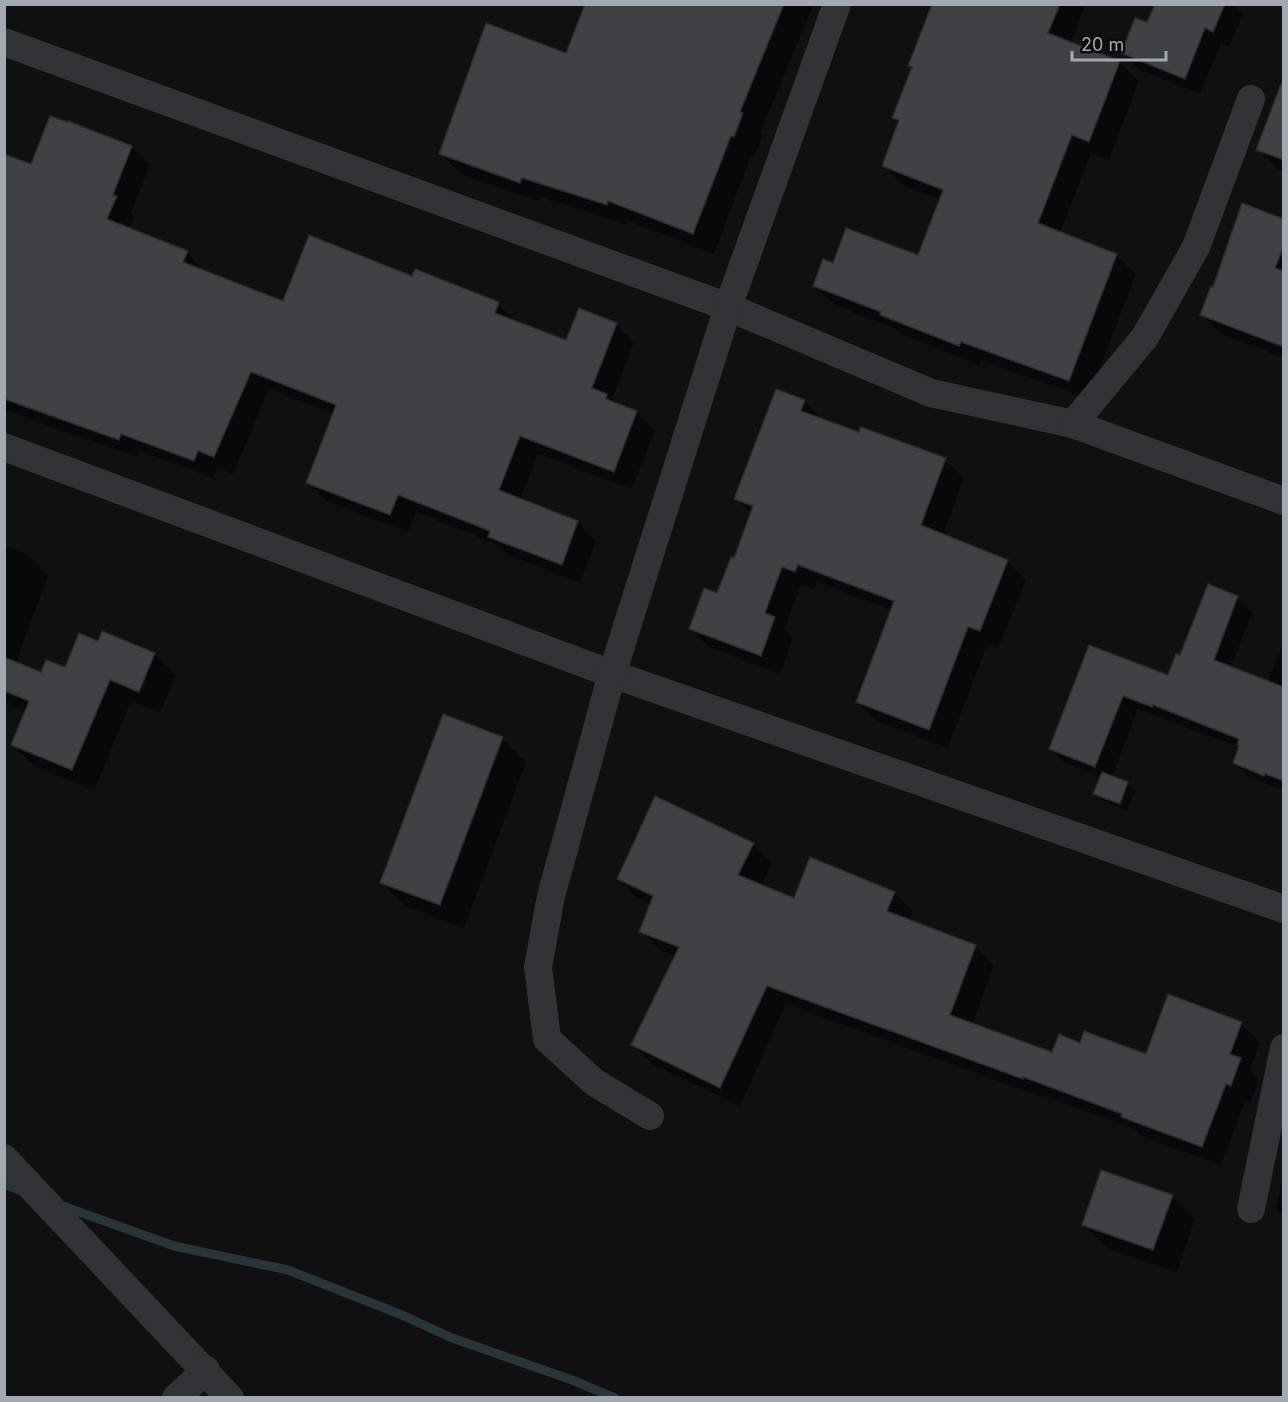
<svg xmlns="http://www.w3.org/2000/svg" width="1288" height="1402" font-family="Inter,sans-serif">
	<rect width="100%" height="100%" fill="#101012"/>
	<!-- shadow -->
	<g fill="#0007">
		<path d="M587 4H814L760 133 763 135 754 157 751 156 714 254 628 221 627 225 542 198 541 202 461 174 441 154 567 55Z"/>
		<path d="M933 4H1084L1085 6 1071 43 1119 62 1139 81 1109 160 1091 153 1060 233 1116 255 1136 274 1088 399 981 360 979 365 901 334 896 329 834 305 815 286 834 265 919 257 941 200 903 185 884 166 900 123 894 118 913 69 910 66Z"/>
		<path d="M1157 4H1234L1243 14 1229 47 1221 43 1200 94 1138 69 1123 53 1148 24Z"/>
		<path d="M1284 118V171L1278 169 1258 149Z"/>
		<path d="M131 147 150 165 131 213 134 216 129 229 187 252 204 272 284 303 413 278 498 304 516 322 567 342 616 324 634 342 612 400 616 404 636 412 655 430 632 489 538 454 520 500 578 522 596 541 580 583 508 555 496 544 416 512 408 532 326 501 308 482 334 414 269 389 233 474 217 468 213 478 139 451 137 457 4 410V155L32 166Z"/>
		<path d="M1284 215V358L1221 334 1202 315 1281 220Z"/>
		<path d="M777 391 805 401 824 421 945 460 964 478 943 535 1007 561 1026 580 998 649 987 645 948 748 876 721 857 702 892 611 817 582 814 589 801 585 785 629 793 638 780 674 709 647 690 628 718 595 735 560 752 514 736 498Z"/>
		<path d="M4 546 27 554 48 576 17 659 19 661 18 664 42 674 65 669 99 643 154 654 176 675 160 713 131 701 94 791 34 766 13 745 26 712 4 703Z"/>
		<path d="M1237 597 1252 612 1231 668 1267 682 1284 641V790L1249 777 1234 763 1240 748 1138 709 1112 777 1127 783 1135 791 1127 811 1103 801 1095 794 1101 777 1065 763 1050 748 1090 647 1169 677 1181 657Z"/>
		<path d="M502 738 526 762 464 928 405 906 381 882Z"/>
		<path d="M753 844 772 863 761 886 795 900 894 893 913 912 909 921 975 946 994 965 972 1025 1053 1054 1081 1045 1147 1056 1169 996 1241 1024 1260 1043 1250 1070 1259 1079 1250 1104 1245 1102 1221 1165 1141 1136 1136 1130 1043 1095 1042 1097 786 1004 740 1106 652 1064 633 1045 676 956 660 950 641 931 651 904 637 898 618 879Z"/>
		<path d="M1282 1179H1284V1217L1276 1210Z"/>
		<path d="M1172 1196 1195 1219 1177 1272 1107 1248 1084 1225Z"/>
	</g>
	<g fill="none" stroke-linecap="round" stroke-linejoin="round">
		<!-- stream -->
		<g stroke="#2a353a" stroke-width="9">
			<path d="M4 1184 22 1191"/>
			<path d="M60 1205 174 1246 288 1270 402 1315 452 1338 572 1380 615 1398"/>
		</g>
	</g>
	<!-- building -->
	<g fill="#3f4145" stroke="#2a2b2e" stroke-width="1.5">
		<path d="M585 4H784L740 112 743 113 734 137 731 136 693 234 608 201 607 205 522 178 520 183 439 154 486 23 566 53Z"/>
		<path d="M932 4H1060L1048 33 1120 61 1089 142 1072 135 1038 223 1117 254 1069 381 961 342 959 346 880 315 881 312 813 286 823 259 833 263 846 228 918 255 943 190 882 166 899 120 892 118 912 67 908 66Z"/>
		<path d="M1150 4H1225L1213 32 1205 28 1185 79 1121 53 1135 18 1147 22 1154 7Z"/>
		<path d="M1281 84H1284V160L1256 150Z"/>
		<path d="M50 116 67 122 68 121 132 146 113 195 117 196 107 219 188 251 183 262 283 301 309 235 412 276 415 269 481 295 499 302 495 313 566 340 579 308 617 323 592 388 607 394 606 399 637 411 614 472 520 436 499 490 578 521 562 565 488 537 490 531 398 495 390 515 306 483 336 405 251 372 214 457 198 451 194 461 121 434 119 440 4 399V154L31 164Z"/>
		<path d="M1242 203 1284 219V246L1275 268 1284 271V347L1200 315 1211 286 1213 287Z"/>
		<path d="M776 389 805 400 801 411 859 432 861 427 946 458 921 525 1008 560 980 631 968 627 929 730 856 702 894 601 798 565 795 572 782 567 765 613 775 617 761 656 689 629 704 588 717 593 731 557 734 558 753 506 734 499Z"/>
		<path d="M1208 584 1238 596 1214 660 1284 687V781L1265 774 1264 776 1233 763 1239 746 1237 745 1239 739 1153 705 1152 707 1123 696 1095 767 1049 749 1089 645 1168 675 1176 654 1180 655Z"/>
		<path d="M102 631 155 653 139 692 110 680 72 770 11 745 29 701 4 691V657L41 672 46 660 65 667 79 633 98 641Z"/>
		<path d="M443 714 503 737 440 905 380 883Z"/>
		<path d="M1102 772 1128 782 1120 804 1093 794Z"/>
		<path d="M655 796 754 843 738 875 794 898 810 857 895 892 887 911 976 945 950 1015 1052 1052 1059 1034 1080 1043 1084 1031 1146 1054 1168 994 1242 1022 1230 1054 1241 1058 1231 1086 1226 1084 1202 1147 1121 1117 1122 1114 1023 1077V1079L767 986 720 1088 631 1045 679 947 639 932 653 896 617 879Z"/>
		<path d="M1101 1170 1173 1195 1153 1250 1082 1225Z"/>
	</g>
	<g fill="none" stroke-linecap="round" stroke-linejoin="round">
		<!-- street -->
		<g stroke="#313337" stroke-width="28">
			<path d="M4 42 728 307 931 393 1073 424 1284 501"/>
			<path d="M1073 424 1145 337 1196 247 1251 99"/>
			<path d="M4 447 612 674 1284 909"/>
			<path d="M650 1116 594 1082 547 1039 538 967 551 896 612 674 728 307 837 4"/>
			<path d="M4 1158 230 1398"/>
			<path d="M1251 1209 1284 1048"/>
			<path d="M176 1398 206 1370"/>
		</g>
	</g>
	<!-- border -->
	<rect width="1288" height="1402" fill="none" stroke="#a2a9b2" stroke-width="12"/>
	<!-- scale -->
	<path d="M1072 51v9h94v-9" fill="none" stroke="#a2a9b2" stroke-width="3"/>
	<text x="1081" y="51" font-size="18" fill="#a2a9b2" stroke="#0b0b0d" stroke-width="4.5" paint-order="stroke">20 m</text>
</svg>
